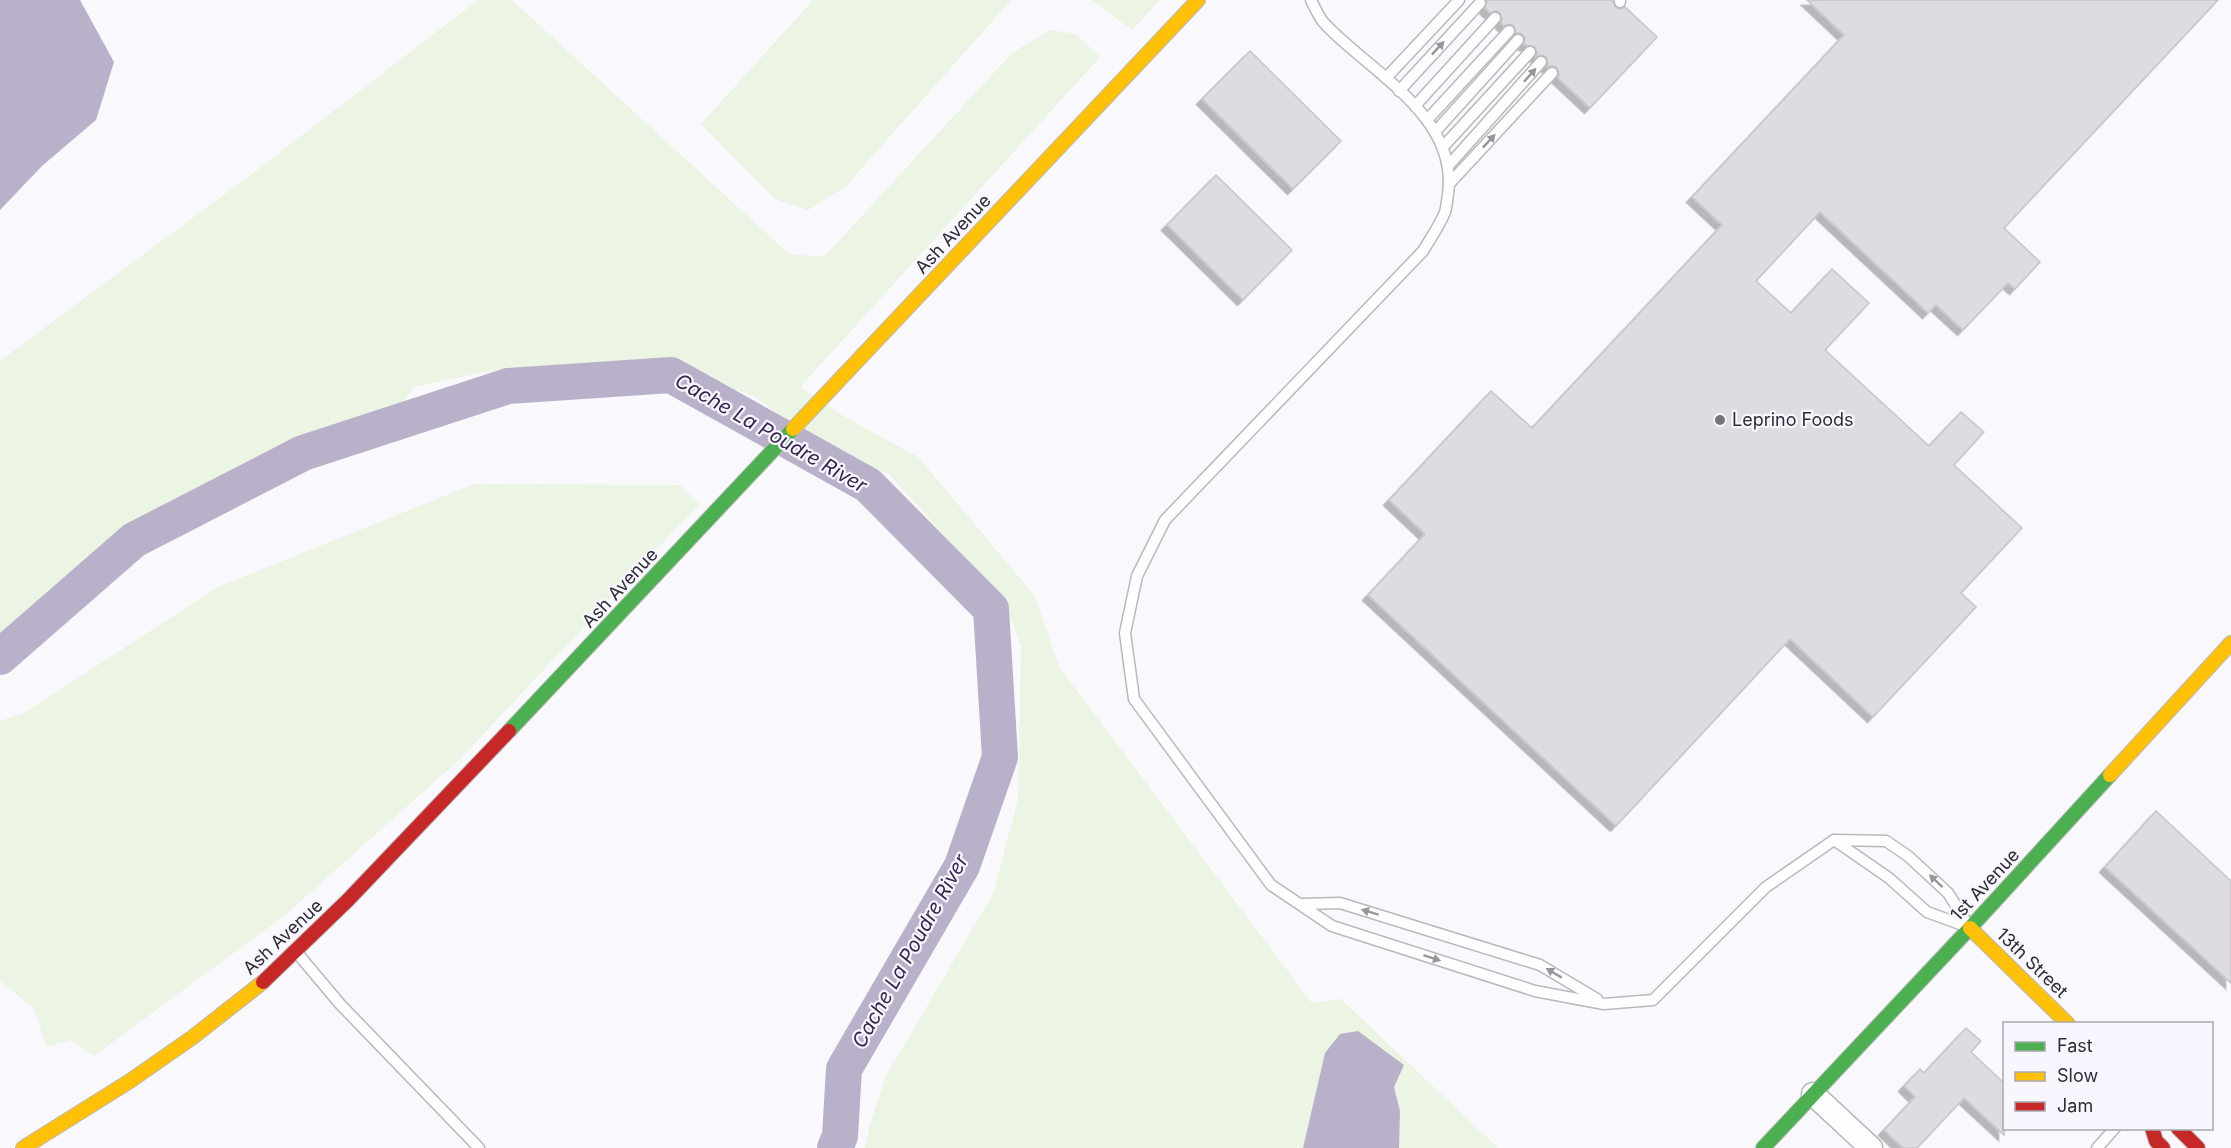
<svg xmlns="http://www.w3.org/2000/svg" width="2231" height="1148" font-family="Inter,sans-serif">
	<defs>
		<filter id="shadow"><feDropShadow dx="-5.5" dy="5.5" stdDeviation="0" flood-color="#0004"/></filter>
	</defs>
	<rect width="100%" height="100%" fill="#f9f8fc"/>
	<!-- green -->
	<g fill="#ecf4e3">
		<path d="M478 0H512L790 255 825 256 1012 53 1050 30 1076 34 1100 57 800 387 845 417 918 457 1035 596 1059 667 1312 1003 1341 999 1498 1148H1399L1400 1111 1394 1087 1325 1053 1303 1148H865L870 1125 886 1076 993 894 1018 799 1021 646 1005 602 889 474 818 445 754 396 650 359 489 371 414 387 399 407 289 450 124 538 0 643V361L249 176Z"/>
		<path d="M813 0H1011L845 187 808 210 775 199 701 124Z"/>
		<path d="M1092 0H1160L1132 30Z"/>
		<path d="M474 484 680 485 699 504 460 759 285 915 94 1056 71 1040 46 1047 35 1010 0 980V721L24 713 218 587Z"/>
	</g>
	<!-- water -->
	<g fill="#b9b1ca">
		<path d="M0 0H80L114 62 96 120 42 166 0 210Z"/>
		<path d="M1358 1031 1404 1065 1394 1087 1400 1111 1399 1148H1303L1325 1053 1340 1034Z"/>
	</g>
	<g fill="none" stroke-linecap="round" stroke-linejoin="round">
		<!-- river -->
		<path stroke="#b9b1ca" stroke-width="36" d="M0 657 134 540 303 453 508 386 671 375 868 485 991 609 1000 757 962 866 844 1069 840 1136 835 1148"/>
	</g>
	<!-- building -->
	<g fill="#dedce1" stroke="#c6c5ca" stroke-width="1.5" filter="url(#shadow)">
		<path d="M1487 0H1612L1616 8 1621 9 1625 7 1657 37 1590 108 1558 78 1559 74 1557 68 1553 66 1547 67 1548 63 1546 57 1542 55 1536 57 1537 53 1535 47 1524 45 1525 37 1520 33H1516L1514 26 1510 24 1504 26 1501 23 1502 19 1500 13 1496 11 1490 13 1485 8Z"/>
		<path d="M1807 0H2218L2004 228 2040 262 2015 289 2008 283 1963 330 1936 305 1928 313 1820 212 1756 281 1791 313 1832 269 1869 303 1825 350 1929 446 1961 412 1984 432 1954 465 2022 528 1961 593 1976 607 1873 717 1790 639 1616 826 1368 595 1425 534 1389 500 1491 391 1532 428 1722 225 1692 197 1844 35Z"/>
		<path d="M1250 51 1341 141 1293 189 1202 99Z"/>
		<path d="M1216 175 1292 250 1243 300 1167 225Z"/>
		<path d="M2156 811 2231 881V983L2105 867Z"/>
		<path d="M1966 1028 1981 1041 1971 1052 2004 1083V1135L1964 1098 1917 1148H1903L1884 1130 1915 1097 1904 1086 1920 1069 1924 1073Z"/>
	</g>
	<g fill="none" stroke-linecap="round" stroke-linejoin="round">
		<!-- lane casing -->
		<g stroke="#b9b8bc" stroke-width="13">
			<g id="lane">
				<path d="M1311 0C1315 8 1319 18 1325 24 1370 72 1459 116 1448 194 1447 199 1447 206 1445 212 1440 225 1430 239 1423 251L1165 520 1137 576 1125 633 1134 699 1271 885 1332 926 1535 991 1604 1004 1653 1000 1766 887 1834 840 1886 841 1908 856 1948 893 1969 926"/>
				<path d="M1620 2V0"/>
				<path d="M1386 78 1459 0"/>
				<path d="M1399 91 1480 3"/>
				<path d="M1415 106 1495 18"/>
				<path d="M1427 120 1509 31"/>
				<path d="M1435 132 1518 40"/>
				<path d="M1443 147 1530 52"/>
				<path d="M1449 165 1541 62"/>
				<path d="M1449 184 1552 73"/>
				<path d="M1834 840 1889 878 1927 912 1968 927"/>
				<path d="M1302 904 1340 903 1540 965 1597 999"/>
				<path d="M298 954 340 1004 479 1148"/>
				<path d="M2097 1148 2115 1128"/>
			</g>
		</g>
		<!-- street casing -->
		<g stroke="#b9b8bc" stroke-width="25">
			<path id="street" d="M1813 1094 1871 1148"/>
		</g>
		<!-- fast casing -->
		<g stroke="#b9b8bc" stroke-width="16">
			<g id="fast">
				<path d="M509 731 793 429"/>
				<path d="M1763 1148 1970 928 2110 775"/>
			</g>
		</g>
		<!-- slow casing -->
		<g stroke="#b9b8bc" stroke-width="16">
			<g id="slow">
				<path d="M793 429 1198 0"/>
				<path d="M2110 775 2231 643"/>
				<path d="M1970 928 2068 1024"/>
				<path d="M23 1148 130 1081 193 1037 263 982"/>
			</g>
		</g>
		<!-- jam casing -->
		<g stroke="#b9b8bc" stroke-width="16">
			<g id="jam">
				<path d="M263 982 348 900 509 731"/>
				<path d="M2152 1128 2156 1141 2163 1148"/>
				<path d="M2178 1128 2198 1148"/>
			</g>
		</g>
		<!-- lane -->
		<use href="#lane" stroke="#fefeff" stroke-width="10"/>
		<!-- street -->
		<use href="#street" stroke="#fefeff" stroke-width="22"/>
		<!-- fast -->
		<use href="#fast" stroke="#4caf50" stroke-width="14"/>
		<!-- slow -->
		<use href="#slow" stroke="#ffc107" stroke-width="14"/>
		<!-- jam -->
		<use href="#jam" stroke="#c62828" stroke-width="14"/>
	</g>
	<!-- one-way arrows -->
	<defs><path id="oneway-solid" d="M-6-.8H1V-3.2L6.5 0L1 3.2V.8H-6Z" transform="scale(1.5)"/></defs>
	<g fill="#96969a">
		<use href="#oneway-solid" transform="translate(1438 48) rotate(-47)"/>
		<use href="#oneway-solid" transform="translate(1530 75) rotate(-48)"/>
		<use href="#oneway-solid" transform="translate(1489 141) rotate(-47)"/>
		<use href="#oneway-solid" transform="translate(1936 881) rotate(-137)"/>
		<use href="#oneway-solid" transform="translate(1370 912) rotate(-163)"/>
		<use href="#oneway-solid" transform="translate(1432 958) rotate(18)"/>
		<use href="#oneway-solid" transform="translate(1554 973) rotate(-149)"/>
	</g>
	<!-- markers -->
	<circle fill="#76747a" stroke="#f8f6fe" stroke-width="2" cx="1720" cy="420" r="6"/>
	<g text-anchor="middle" stroke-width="4.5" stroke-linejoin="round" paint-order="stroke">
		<!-- street labels -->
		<g font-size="18" fill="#2f2d34" stroke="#f8f6fe">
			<text transform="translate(953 234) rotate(-47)" y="6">Ash Avenue</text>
			<text transform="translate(620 588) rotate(-47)" y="6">Ash Avenue</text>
			<text transform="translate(1985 885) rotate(-47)" y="6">1st Avenue</text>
			<text transform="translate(283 937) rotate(-43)" y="6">Ash Avenue</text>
			<text transform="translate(2032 963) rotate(44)" y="6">13th Street</text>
		</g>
		<!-- poi labels -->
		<g font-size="18" fill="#2f2d34" stroke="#f8f6fe" text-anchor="start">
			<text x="1732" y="426">Leprino Foods</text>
		</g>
		<!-- water labels -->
		<g font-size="20" font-style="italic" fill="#362551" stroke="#f8f6fe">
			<text transform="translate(771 433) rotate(30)" y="7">Cache La Poudre River</text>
			<text transform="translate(910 951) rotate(-61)" y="7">Cache La Poudre River</text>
		</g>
	</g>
	<!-- legend -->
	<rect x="2003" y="1022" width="210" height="108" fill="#f8f6fe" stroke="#a8a6ad" stroke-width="1.5"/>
	<rect x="2015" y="1042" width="30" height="9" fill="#4caf50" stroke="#a8a6ad" stroke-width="1.5"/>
	<text x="2057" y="1052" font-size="18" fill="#2f2d34">Fast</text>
	<rect x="2015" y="1072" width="30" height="9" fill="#ffc107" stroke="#a8a6ad" stroke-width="1.5"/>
	<text x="2057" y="1082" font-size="18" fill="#2f2d34">Slow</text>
	<rect x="2015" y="1102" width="30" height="9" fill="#c62828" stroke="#a8a6ad" stroke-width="1.5"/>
	<text x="2057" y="1112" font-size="18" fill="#2f2d34">Jam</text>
</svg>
